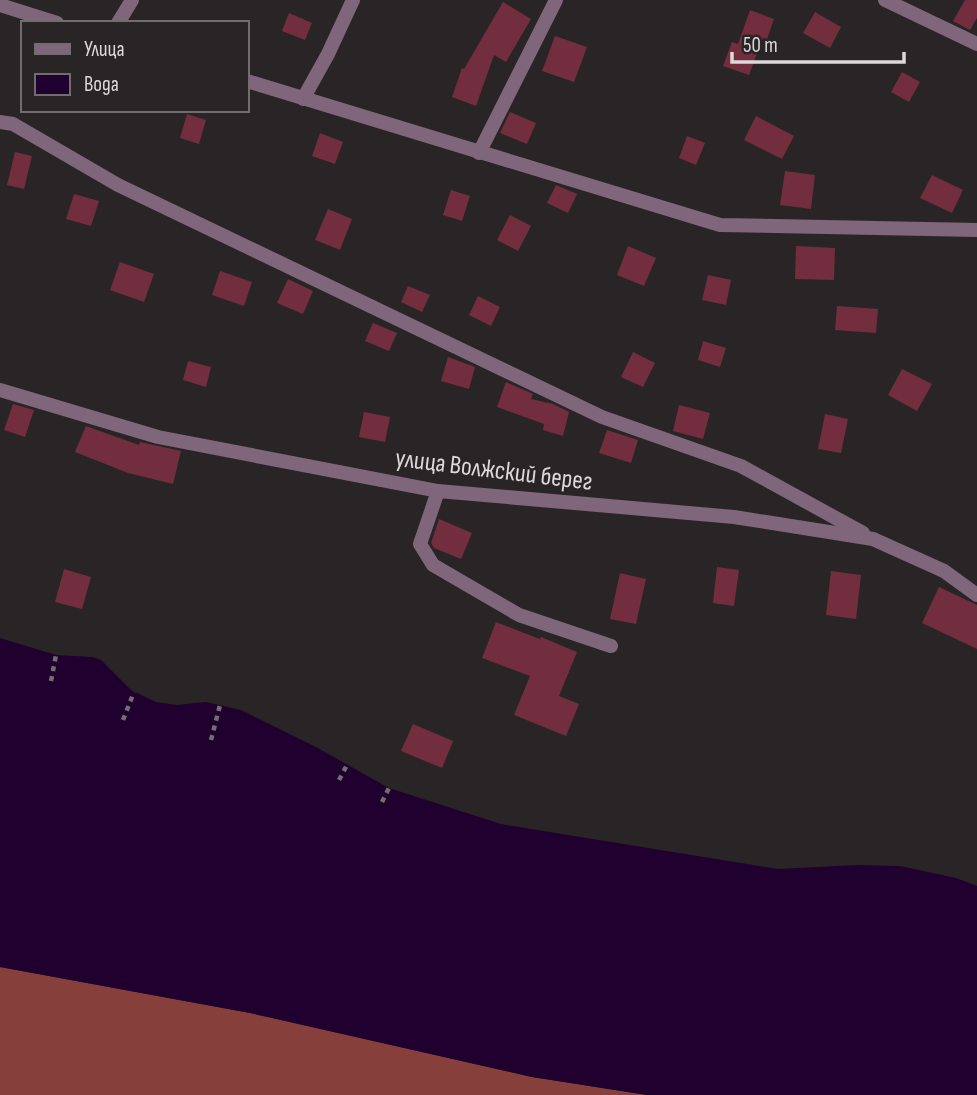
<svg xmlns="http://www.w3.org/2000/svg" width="977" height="1095" font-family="'Sofia Sans Condensed',sans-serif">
	<rect width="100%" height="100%" fill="#292527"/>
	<!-- forest -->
	<path fill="#863f3a" d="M0 967 250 1013 532 1077 647 1095H0Z"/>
	<!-- water -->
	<path fill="#20002f" d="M0 638 56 655 93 657 101 660 131 690 156 702 177 705 206 702 241 710 316 747 389 788 501 824 778 869 857 865 900 866 956 878 977 886V1095H647L532 1077 250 1013 0 967Z"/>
	<!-- building -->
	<g fill="#722d3e">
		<path d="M965 0H977V18L970 30 953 21Z"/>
		<path d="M503 2 531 19 506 62 494 55 476 106 452 97 462 68 464 69Z"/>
		<path d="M750 10 774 19 767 39 763 38 749 75 723 66 732 42 738 44Z"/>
		<path d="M815 12 841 27 830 48 803 33Z"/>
		<path d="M289 13 312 23 305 40 282 31Z"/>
		<path d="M555 36 587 47 574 82 542 71Z"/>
		<path d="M902 72 920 82 909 102 891 92Z"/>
		<path d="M510 112 536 123 527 144 500 133Z"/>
		<path d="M187 114 206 120 199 144 180 138Z"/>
		<path d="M756 116 794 136 782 159 744 140Z"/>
		<path d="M320 133 343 142 335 164 312 156Z"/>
		<path d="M687 136 705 143 696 165 679 158Z"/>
		<path d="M15 152 32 156 24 189 7 185Z"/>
		<path d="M785 171 815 175 811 209 780 205Z"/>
		<path d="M932 175 963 190 952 213 920 198Z"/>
		<path d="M556 185 577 194 568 213 547 203Z"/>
		<path d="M451 190 470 196 462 221 443 215Z"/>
		<path d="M74 194 99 201 91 226 66 219Z"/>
		<path d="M328 209 352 219 340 250 315 240Z"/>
		<path d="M510 215 531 226 518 251 497 240Z"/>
		<path d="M628 246 656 258 644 286 617 275Z"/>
		<path d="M796 246 835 248 834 280 795 279Z"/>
		<path d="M120 262 154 274 144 302 110 290Z"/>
		<path d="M220 271 252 282 244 306 212 295Z"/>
		<path d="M708 275 731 280 726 305 702 300Z"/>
		<path d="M288 279 313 291 303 314 277 303Z"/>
		<path d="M408 286 430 295 422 312 401 302Z"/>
		<path d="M478 296 500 307 491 326 469 315Z"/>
		<path d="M837 306 878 309 876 333 835 330Z"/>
		<path d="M373 323 397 333 389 351 365 341Z"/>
		<path d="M703 341 726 348 720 367 698 360Z"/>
		<path d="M633 352 655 363 643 387 621 377Z"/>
		<path d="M448 357 475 367 469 389 441 381Z"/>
		<path d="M188 361 211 367 206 387 183 380Z"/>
		<path d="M902 369 932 384 917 411 888 395Z"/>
		<path d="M506 382 533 394 531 399 553 404 569 412 563 436 543 430 544 424 497 407Z"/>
		<path d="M13 404 34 410 25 437 4 430Z"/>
		<path d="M679 405 710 413 703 439 673 431Z"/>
		<path d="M364 412 390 417 385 442 359 437Z"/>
		<path d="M825 414 848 419 841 453 818 449Z"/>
		<path d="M86 426 139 445 140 442 181 451 173 484 128 473 75 452Z"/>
		<path d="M607 430 638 440 631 463 599 453Z"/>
		<path d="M439 519 472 533 461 559 434 548 431 543Z"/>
		<path d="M717 567 739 570 734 606 713 603Z"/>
		<path d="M64 569 91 577 82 609 55 602Z"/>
		<path d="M831 571 861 575 856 619 826 615Z"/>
		<path d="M620 573 646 579 636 624 610 619Z"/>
		<path d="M939 587 977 605V649L922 623Z"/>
		<path d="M496 622 540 639 541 637 577 652 559 696 579 704 566 736 514 715 530 676 482 658Z"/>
		<path d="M413 724 453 741 442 768 401 751Z"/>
	</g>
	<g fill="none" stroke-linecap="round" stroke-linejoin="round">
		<!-- path -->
		<g stroke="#736f71" stroke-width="4.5" stroke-dasharray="5 5" stroke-linecap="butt">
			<path d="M51 681 56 655"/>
			<path d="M123 720 134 692"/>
			<path d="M211 740 220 705"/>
			<path d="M339 780 347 765"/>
			<path d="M382 802 389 788"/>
		</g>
		<!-- lane -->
		<g stroke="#7f667b" stroke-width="14">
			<path d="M885 0 977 44"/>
			<path d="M118 23 132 0"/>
			<path d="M303 99 328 54 353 0"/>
			<path d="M479 153 556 0"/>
			<path d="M438 491 420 544 433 565 519 615 611 646"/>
		</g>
		<!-- street -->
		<g stroke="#7f667b" stroke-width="14">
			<path d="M0 5 57 23"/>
			<path d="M247 81 720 225 977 230"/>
			<path d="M0 122 13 124 118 185 602 417 741 466 863 533"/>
			<path d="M0 390 158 437 438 491 734 517 873 539 944 571 977 595"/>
		</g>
	</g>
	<g text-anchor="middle" stroke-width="6" stroke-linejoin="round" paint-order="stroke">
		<!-- street labels -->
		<g font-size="26" fill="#dcd9da" stroke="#292527">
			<text transform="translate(494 469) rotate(7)" y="9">улица Волжский берег</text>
		</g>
	</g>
	<!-- legend -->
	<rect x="21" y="21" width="228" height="91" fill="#292527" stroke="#716d6f" stroke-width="2"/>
	<rect x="35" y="44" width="35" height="10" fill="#7f667b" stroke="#716d6f" stroke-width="2"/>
	<text x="84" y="56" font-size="21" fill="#dcd9da">Улица</text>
	<rect x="35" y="74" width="35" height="21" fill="#20002f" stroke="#716d6f" stroke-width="2"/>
	<text x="84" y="91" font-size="21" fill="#dcd9da">Вода</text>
	<!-- scale -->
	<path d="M732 52v10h172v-10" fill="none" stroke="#dcd9da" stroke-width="3.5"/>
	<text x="743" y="52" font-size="21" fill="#dcd9da" stroke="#292527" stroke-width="5" paint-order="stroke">50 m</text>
</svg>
